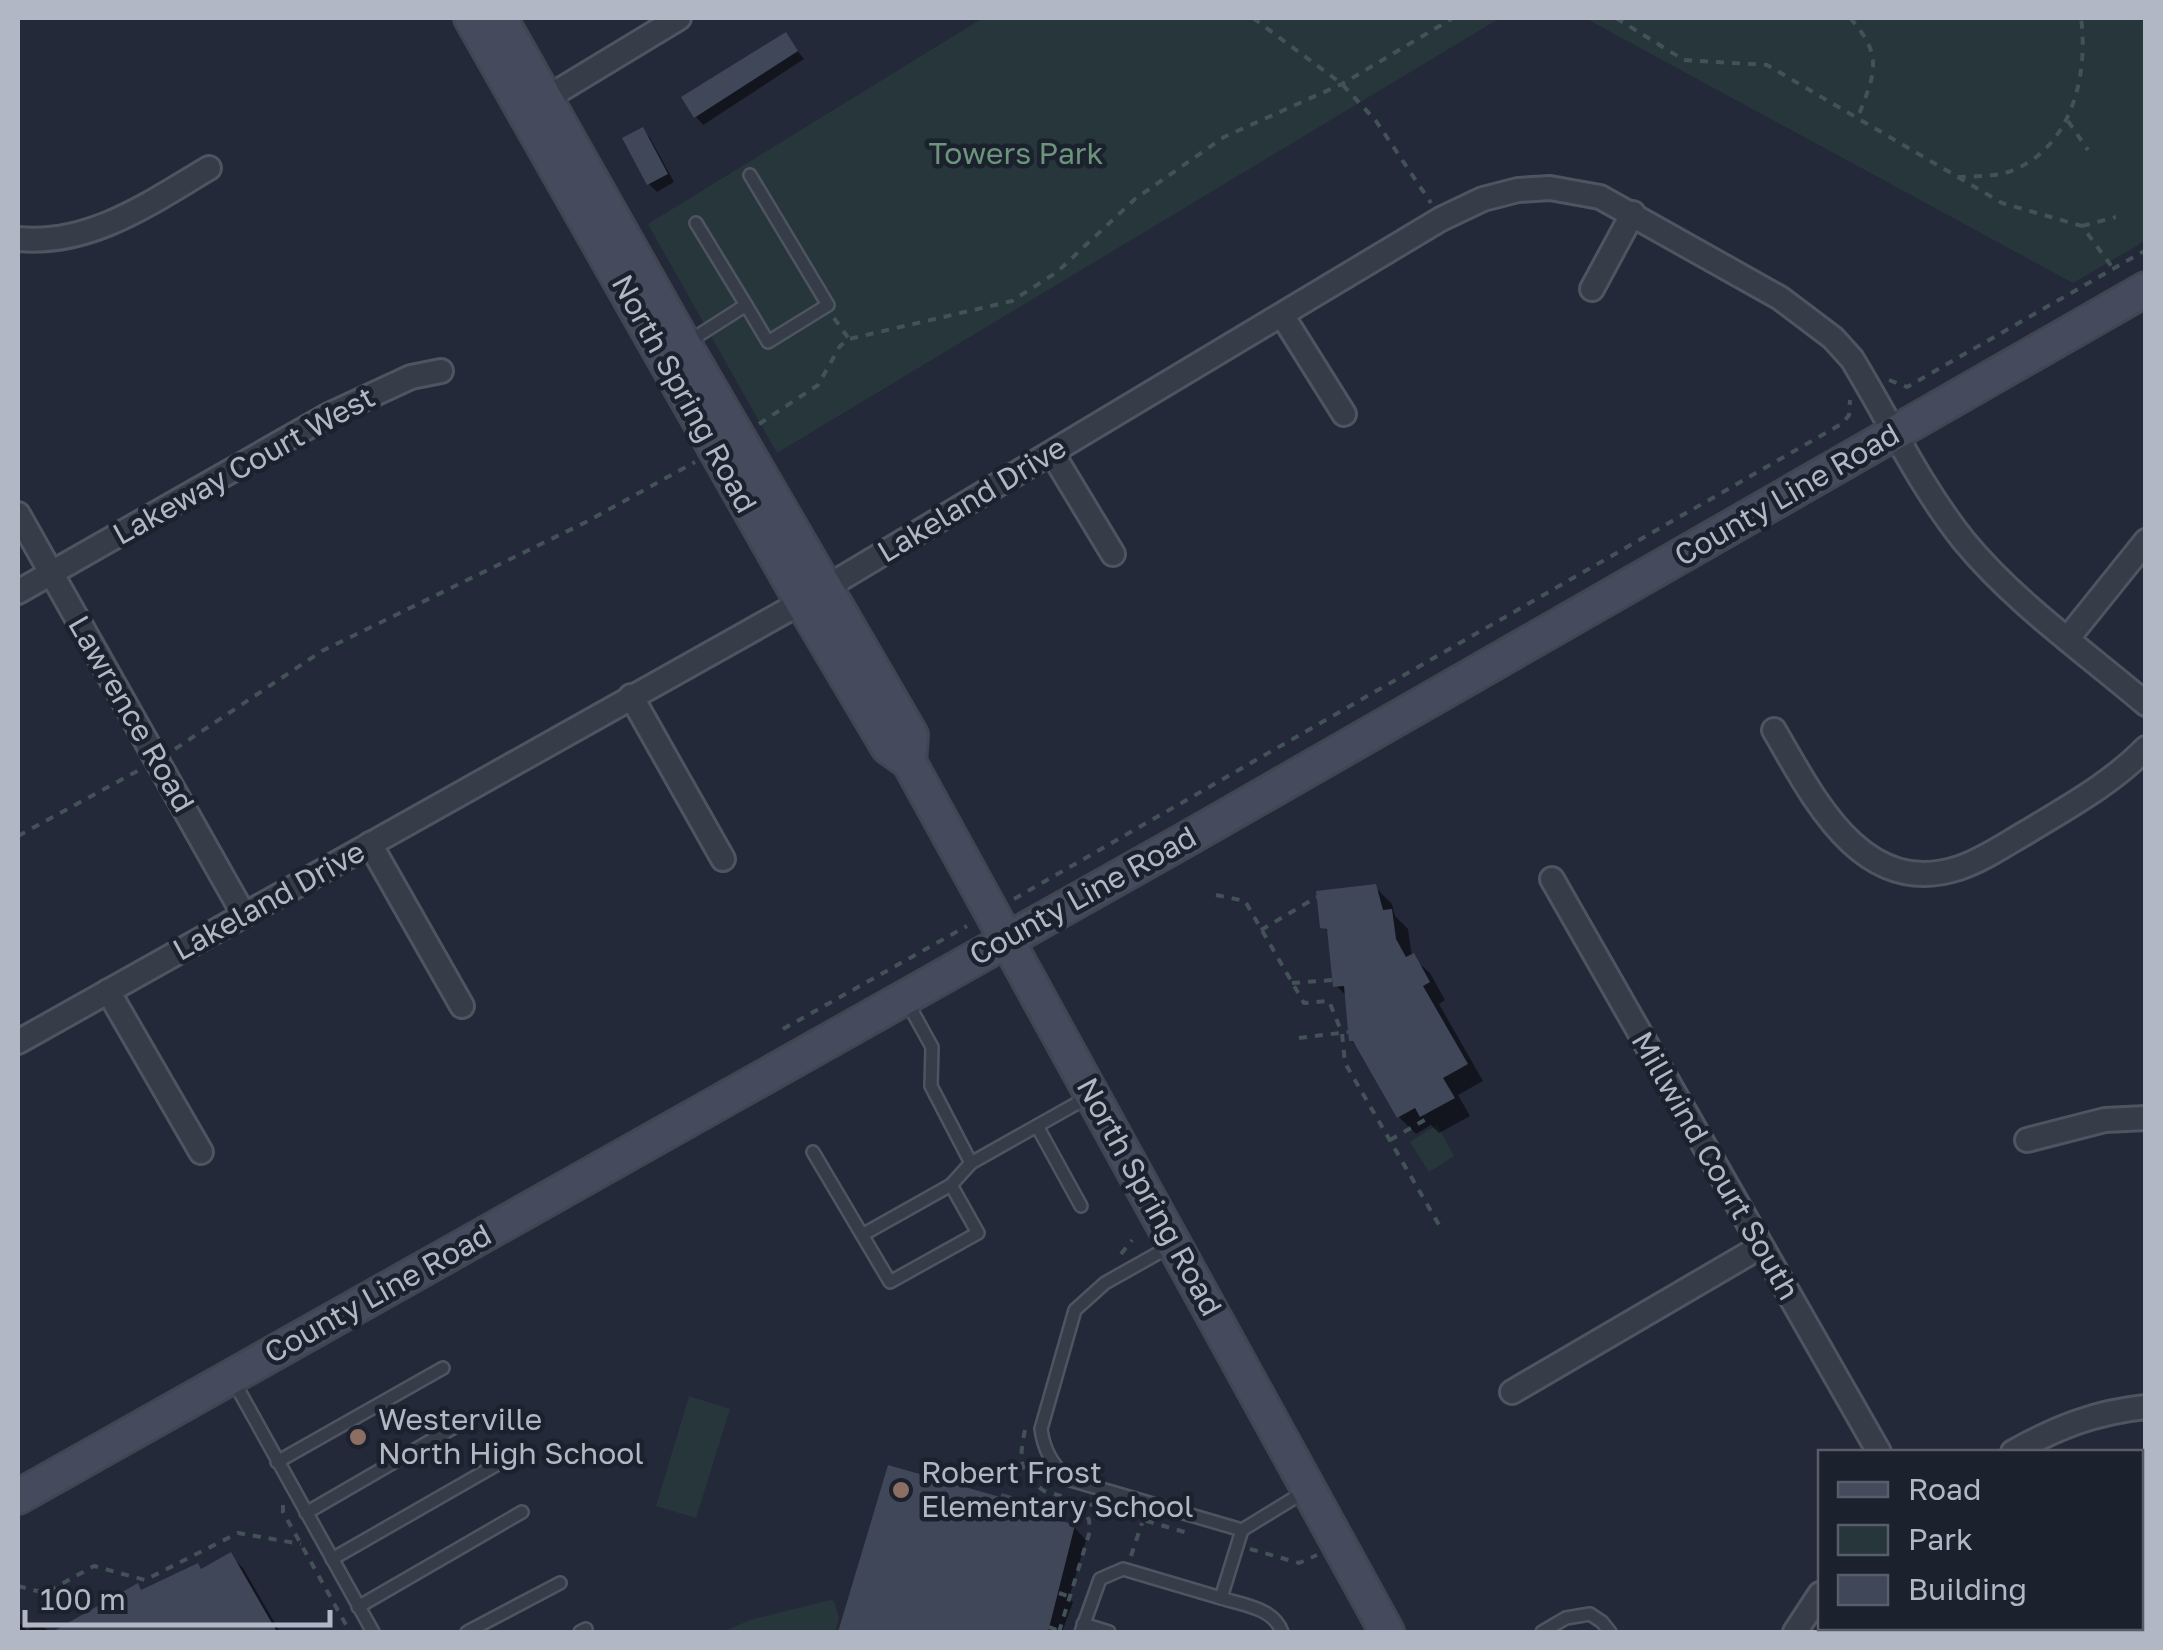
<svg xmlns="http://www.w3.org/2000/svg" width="2163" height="1650" font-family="'Golos Text',sans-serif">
	<rect width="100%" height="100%" fill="#242939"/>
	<!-- green -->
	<g fill="#26363b">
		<path d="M983 18H1500L777 453 648 224Z"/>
		<path d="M1585 18H2145V241L2073 283Z"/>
		<path d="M1437 1125 1454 1156 1429 1172 1410 1142Z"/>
		<path d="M689 1396 730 1409 696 1518 656 1506Z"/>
		<path d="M830 1600 834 1601 839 1618 835 1632H723L750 1620Z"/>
	</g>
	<!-- shadow -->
	<g fill="#0007">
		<path d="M785 35 804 59 703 125 696 117Z"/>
		<path d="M642 130 650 138 674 182 657 192 649 184Z"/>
		<path d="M1375 887 1392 904 1395 916 1408 929 1412 957 1430 973 1445 1000 1439 1004 1483 1081 1458 1095 1470 1116 1439 1133 1431 1125 1416 1134 1399 1117 1361 1050 1351 1040 1348 997 1336 986 1330 934 1323 926Z"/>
		<path d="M890 1468 1002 1500H1017L1029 1513 1074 1527 1086 1540 1069 1598 1073 1602 1062 1632H841Z"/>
		<path d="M230 1555 243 1568 280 1632H57L137 1587 142 1592 202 1571Z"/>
		<path d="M18 1621 27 1630 40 1623 49 1632H18Z"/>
	</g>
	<!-- building -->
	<g fill="#404758">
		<path d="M786 32 798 51 694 118 681 97Z"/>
		<path d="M643 127 668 174 647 185 622 138Z"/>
		<path d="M1376 884 1383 910 1392 909 1396 939 1406 957 1414 953 1430 982 1423 986 1468 1064 1443 1078 1455 1098 1420 1117 1415 1108 1397 1118 1353 1041H1349L1344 986 1333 987 1327 929 1320 928 1316 891Z"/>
		<path d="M888 1465 1000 1497 1002 1493 1018 1498 1015 1507 1075 1525 1048 1632H838Z"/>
		<path d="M231 1552 277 1632H52L138 1583 141 1590 198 1563 201 1569Z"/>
	</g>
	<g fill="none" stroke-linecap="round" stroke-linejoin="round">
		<!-- service casing -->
		<g stroke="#4f5461" stroke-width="16">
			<g id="service">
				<path d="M746 305 768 342 828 305 750 175"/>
				<path d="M688 342 746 305 696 223"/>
				<path d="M906 1000 932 1047 931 1086 971 1163 1090 1096"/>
				<path d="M1037 1126 1081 1206"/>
				<path d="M813 1152 890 1282 978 1233 951 1185 862 1235"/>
				<path d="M951 1185 971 1163"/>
				<path d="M1169 1247 1105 1283 1075 1310 1041 1429C1044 1451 1052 1463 1067 1479L1242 1530 1304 1492"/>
				<path d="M233 1380 373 1632"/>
				<path d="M277 1462 443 1368"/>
				<path d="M306 1513 470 1418"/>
				<path d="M332 1559 496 1465"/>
				<path d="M1221 1598C1243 1605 1274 1608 1282 1632"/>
				<path d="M358 1607 522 1512"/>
				<path d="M1083 1624 1109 1632"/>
				<path d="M467 1632 560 1583"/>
				<path d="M580 1632 586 1629"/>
				<path d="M1081 1632 1100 1579 1123 1569 1221 1598 1242 1530"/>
				<path d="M1542 1632 1566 1618 1590 1614 1602 1622 1610 1632"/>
			</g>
		</g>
		<!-- minor casing -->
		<g stroke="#4f5461" stroke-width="28">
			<g id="minor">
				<path d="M537 104 679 18"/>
				<path d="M18 239C90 246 150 203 209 168"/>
				<path d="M1592 289 1633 213"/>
				<path d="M1282 315 1344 414"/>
				<path d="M1052 453 1113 554"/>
				<path d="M18 514 244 915"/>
				<path d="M18 592 329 415 411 377 441 371"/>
				<path d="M2068 638 2146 541"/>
				<path d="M631 696 723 859"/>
				<path d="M1774 730C1813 797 1862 900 1959 868 1983 860 2006 844 2027 832 2068 807 2112 783 2146 748"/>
				<path d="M370 844 462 1006"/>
				<path d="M1552 879 1879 1452"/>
				<path d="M108 991 201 1152"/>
				<path d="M18 1042 802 602 1441 219 1483 199 1518 190 1550 188 1600 197 1780 298 1833 338 1852 359C1889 420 1920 486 1964 541 2015 603 2085 652 2146 704"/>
				<path d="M2027 1140 2105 1120 2146 1118"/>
				<path d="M1512 1392 1760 1247"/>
				<path d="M2013 1452C2056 1428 2095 1412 2146 1407"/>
				<path d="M1980 1628 1983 1632"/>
				<path d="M1795 1632 1820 1594"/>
			</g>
		</g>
		<!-- secondary casing -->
		<g stroke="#404552" stroke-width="38">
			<g id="secondary">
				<path d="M471 18 802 602 888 747 909 762 1387 1632"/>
				<path d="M500 18 684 344 911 735 909 762"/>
				<path d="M18 1497 1185 840 2146 289"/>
			</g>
		</g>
		<!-- path -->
		<g stroke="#435257" stroke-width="4" stroke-dasharray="8 8" stroke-linecap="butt">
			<path d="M1253 18 1342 84 1376 121 1431 203"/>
			<path d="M1616 18 1684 60 1767 65 2002 203 2082 226 2115 271"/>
			<path d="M1850 18C1884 56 1875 73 1858 117"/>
			<path d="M2068 121 2088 150"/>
			<path d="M1958 177C1973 176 1991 177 2005 173 2070 153 2089 78 2081 18"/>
			<path d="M2082 226 2116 217"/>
			<path d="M834 318 849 339"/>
			<path d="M1889 380 1907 387 2146 250"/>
			<path d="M759 424 818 385 840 346 849 339 1012 301 1057 272 1135 199 1224 137 1342 84 1453 18"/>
			<path d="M175 749 322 651 586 522 695 462"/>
			<path d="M18 836 141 769"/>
			<path d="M1216 895 1245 901 1304 1003 1329 1001 1342 1033 1345 1063 1442 1230"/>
			<path d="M1014 899 1843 423 1849 415 1850 400"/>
			<path d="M1261 930 1317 897"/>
			<path d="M1292 983 1333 980"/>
			<path d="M783 1029 967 926"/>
			<path d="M1299 1038 1348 1032"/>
			<path d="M1390 1140 1428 1118 1425 1115"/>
			<path d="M1121 1254 1132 1240"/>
			<path d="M1025 1430C1019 1460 1018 1472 1044 1491L1188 1533"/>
			<path d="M283 1505V1512L350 1632"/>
			<path d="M1055 1519 1061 1497"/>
			<path d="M1250 1549 1299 1563 1317 1555"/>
			<path d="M1131 1556 1142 1523"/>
			<path d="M18 1586 45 1593 94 1566 145 1580 238 1533 301 1544"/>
			<path d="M1059 1593 1070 1597"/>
			<path d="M1049 1627 1059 1631"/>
			<path d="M1059 1632 1090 1531 1089 1520 1081 1504"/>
		</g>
		<!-- service -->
		<use href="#service" stroke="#373c49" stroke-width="11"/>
		<!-- minor -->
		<use href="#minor" stroke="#373c49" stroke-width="22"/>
		<!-- secondary -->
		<use href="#secondary" stroke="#454b5c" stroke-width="32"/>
	</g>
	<!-- markers -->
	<g fill="#8d6e63" stroke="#1c212e" stroke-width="4">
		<circle cx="358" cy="1437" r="10"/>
		<circle cx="901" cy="1490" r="10"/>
	</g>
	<g text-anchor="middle" stroke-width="9" stroke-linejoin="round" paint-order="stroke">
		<!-- park labels -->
		<g font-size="30" fill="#6b947b" stroke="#1c212e">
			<text x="1016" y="164">Towers Park</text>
		</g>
		<!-- street labels -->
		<g font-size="30" fill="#b2b7c5" stroke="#1c212e">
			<text transform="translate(684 394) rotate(61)" y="10">North Spring Road</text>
			<text transform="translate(244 466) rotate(-29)" y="10">Lakeway Court West</text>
			<text transform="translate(1787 495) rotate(-30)" y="10">County Line Road</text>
			<text transform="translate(972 500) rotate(-31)" y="10">Lakeland Drive</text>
			<text transform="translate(131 714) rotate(60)" y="10">Lawrence Road</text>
			<text transform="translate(1083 896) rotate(-29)" y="10">County Line Road</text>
			<text transform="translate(269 901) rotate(-29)" y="10">Lakeland Drive</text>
			<text transform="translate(1715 1166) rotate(60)" y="10">Millwind Court South</text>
			<text transform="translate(1149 1197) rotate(61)" y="10">North Spring Road</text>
			<text transform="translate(378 1294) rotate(-29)" y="10">County Line Road</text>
		</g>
		<!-- poi labels -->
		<g font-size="30" fill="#b2b7c5" stroke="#1c212e" text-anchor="start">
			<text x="378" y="1430">Westerville<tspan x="378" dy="34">North High School</tspan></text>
			<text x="921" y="1483">Robert Frost<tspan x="921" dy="34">Elementary School</tspan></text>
		</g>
	</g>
	<!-- border -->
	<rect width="2163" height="1650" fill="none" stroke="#b2b7c5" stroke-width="40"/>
	<!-- legend -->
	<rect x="1818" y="1450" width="325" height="180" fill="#1c212e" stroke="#585d6a" stroke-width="2.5"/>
	<rect x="1838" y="1482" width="50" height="15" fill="#454b5c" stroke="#585d6a" stroke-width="2.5"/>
	<text x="1908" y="1500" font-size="30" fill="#b2b7c5">Road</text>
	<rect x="1838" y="1525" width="50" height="30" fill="#26363b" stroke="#585d6a" stroke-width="2.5"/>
	<text x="1908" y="1550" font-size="30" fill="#b2b7c5">Park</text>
	<rect x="1838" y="1575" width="50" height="30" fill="#404758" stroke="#585d6a" stroke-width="2.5"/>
	<text x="1908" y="1600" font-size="30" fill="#b2b7c5">Building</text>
	<!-- scale -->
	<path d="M25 1610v15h305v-15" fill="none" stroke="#b2b7c5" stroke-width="5"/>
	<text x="40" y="1610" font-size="30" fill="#b2b7c5" stroke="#1c212e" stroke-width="8" paint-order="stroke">100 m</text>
</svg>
